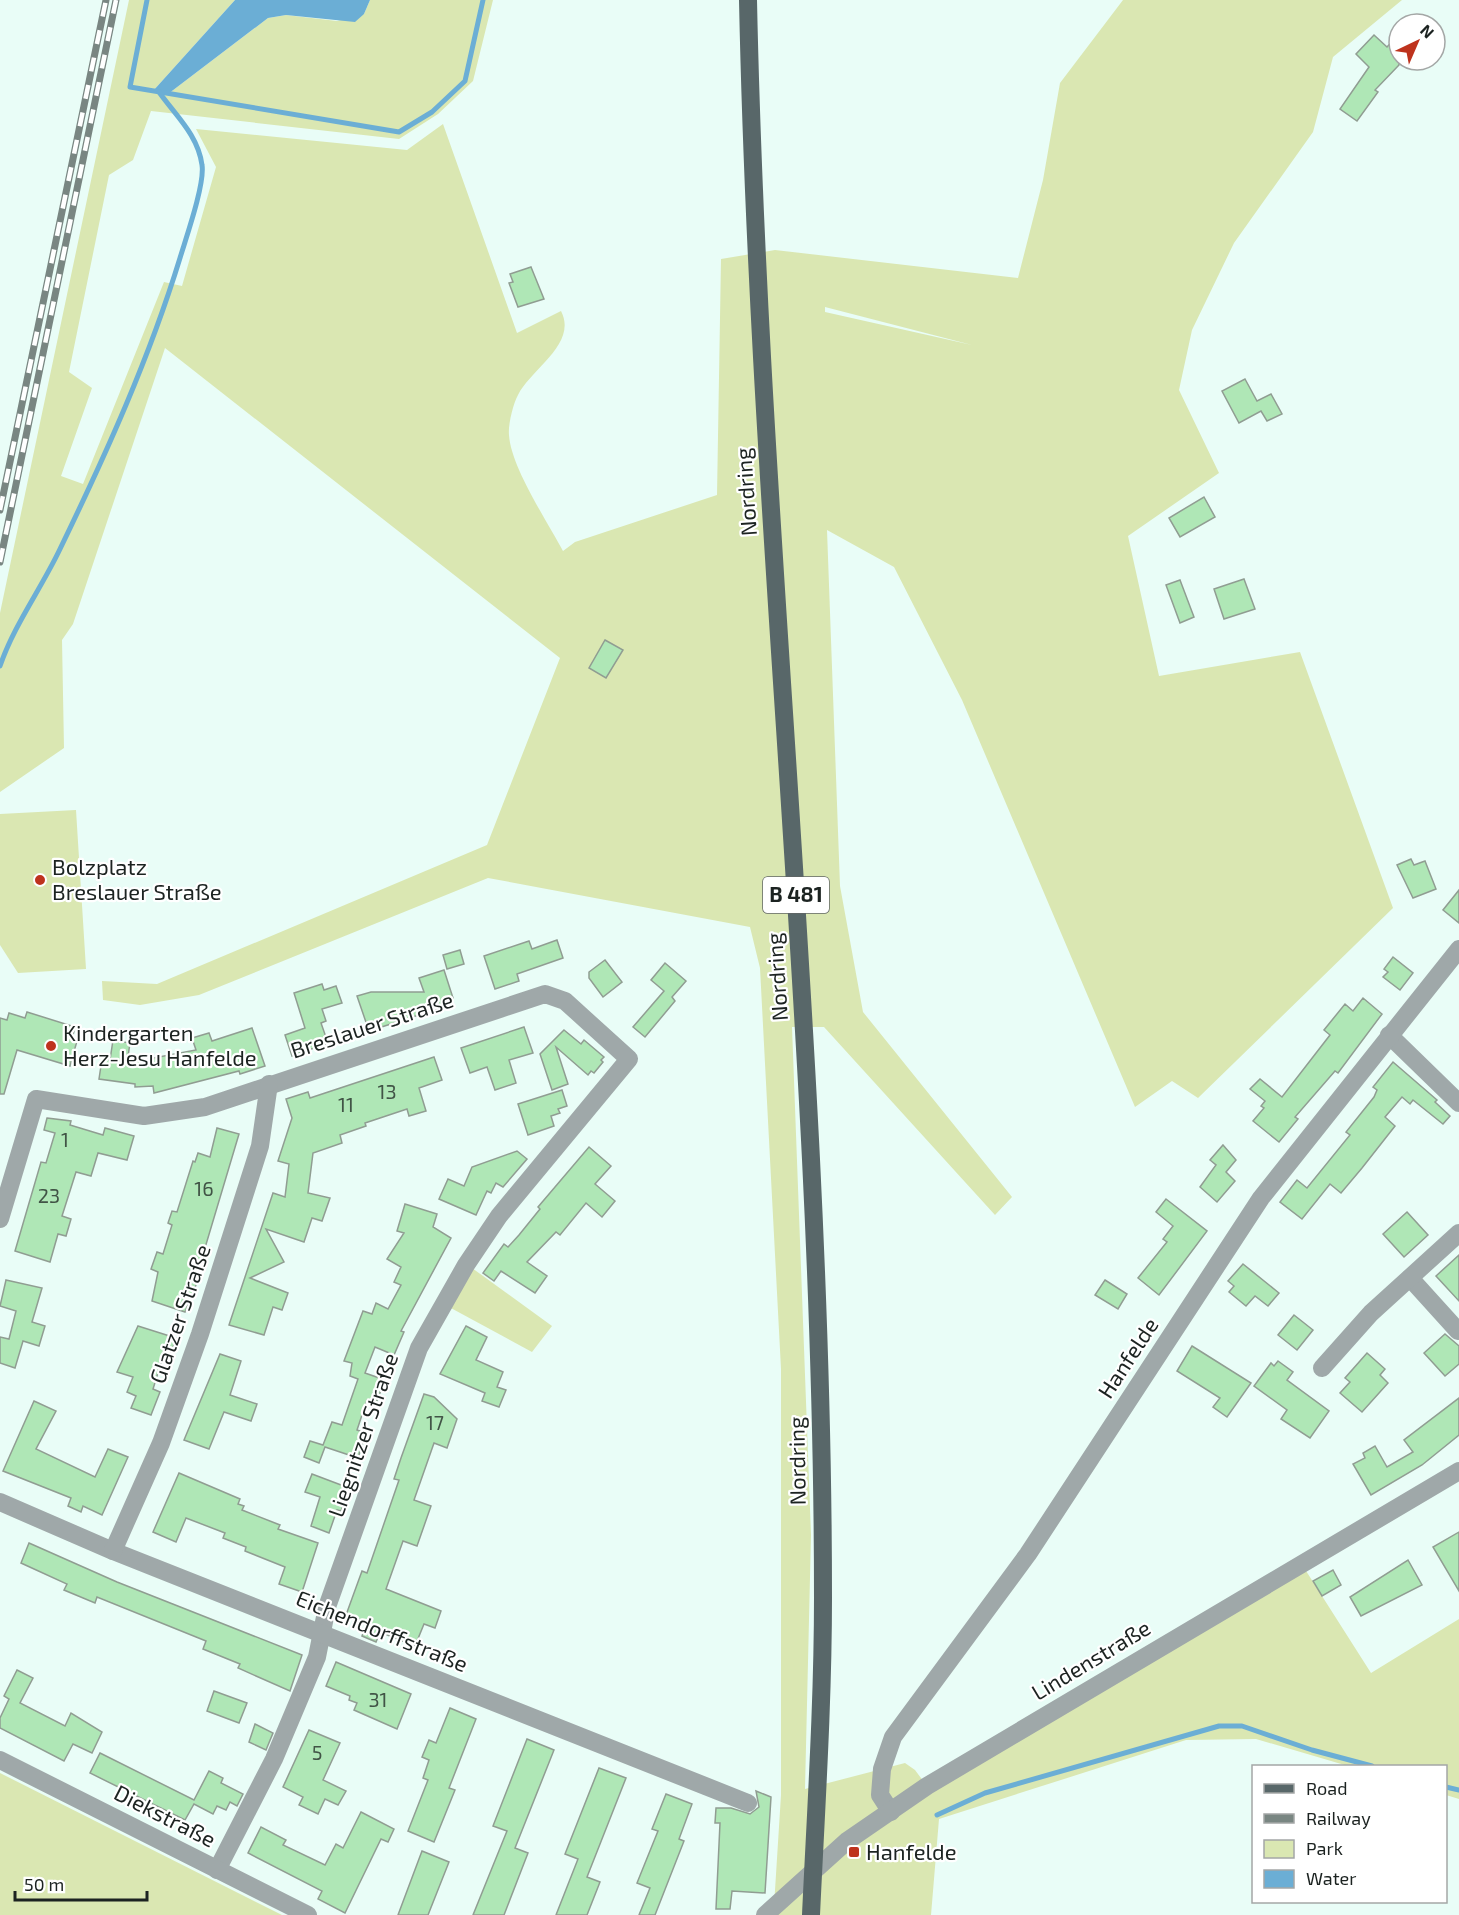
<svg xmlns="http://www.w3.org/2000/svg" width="1459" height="1915" font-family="'Exo 2',sans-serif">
	<rect width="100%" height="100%" fill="#e9fdf7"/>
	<!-- green -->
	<g fill="#dae7b2" fill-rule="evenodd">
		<path d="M129 0H235L153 91 168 94 268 18 286 15 337 21 364 14 370 0H493L473 81 438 114 399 139 151 111 133 160 109 175 69 372 92 388 61 476 83 484 164 282 182 286 216 167 196 129 407 150 443 124 517 333 561 311C578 344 531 369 518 395 513 404 508 425 509 435 511 467 547 521 563 551L575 542 717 495 721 259 775 250 1018 278 1043 180 1060 83 1123 0H1402L1333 57 1313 132 1234 243 1192 330 1179 390 1219 473 1128 536 1159 676 1300 652 1393 908 1198 1098 1172 1081 1135 1107 962 700 894 567 827 530 840 886 863 1012 1012 1197 995 1215 824 1027H792L811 1535 805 1789 905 1763 915 1770 927 1786 1301 1563 1371 1673 1459 1619V1799L1446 1795V1766H1348L1256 1739 1186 1740 939 1819 931 1915H765L774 1906 781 1795V1369L760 968 750 927 488 878 199 995 140 1005 103 1000 102 981 157 984 487 845 560 658 165 348 73 624 62 640 64 748 0 792V613ZM825 307 972 345 825 312Z"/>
		<path d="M76 810 86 969 18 973 0 945V814Z"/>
		<path d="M472 1268 552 1326 532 1352 449 1307Z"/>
		<path d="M0 1773 282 1915H0Z"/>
	</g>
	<!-- water -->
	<path fill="#6baed5" d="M235 0H370L364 14 355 22 286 15 268 18 168 94 153 91Z"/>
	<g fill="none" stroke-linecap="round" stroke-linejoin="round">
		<!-- stream -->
		<g stroke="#6baed5" stroke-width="5">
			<path d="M147 0 130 87 399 132 432 112 465 81 483 0"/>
			<path d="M0 666C14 625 41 589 60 549 106 454 149 359 180 258 186 238 205 184 202 165 198 135 176 116 159 92"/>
			<path d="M1446 1787 1459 1790"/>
			<path d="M937 1815 985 1793 1219 1726H1242L1312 1750 1372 1766"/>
		</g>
	</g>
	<!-- building -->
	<g fill="#afe7b6" stroke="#909d92" stroke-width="1.5">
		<path d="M1399 34V65L1375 90 1378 92 1357 121 1340 109 1369 67 1356 54 1374 35 1387 47Z"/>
		<path d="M531 267 544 299 518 307 509 283 513 282 510 274Z"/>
		<path d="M1245 379 1257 401 1271 394 1282 414 1267 421 1261 411 1239 423 1222 391Z"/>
		<path d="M1204 497 1215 517 1180 537 1169 518Z"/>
		<path d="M1244 579 1255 609 1224 619 1214 589Z"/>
		<path d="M1180 580 1194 617 1180 623 1166 585Z"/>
		<path d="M605 640 623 650 606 678 589 668Z"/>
		<path d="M1411 859 1414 865 1425 861 1436 889 1413 898 1397 865Z"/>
		<path d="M1459 890V923L1443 910Z"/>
		<path d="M557 940 563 958 517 974 519 981 495 989 484 956 529 941 532 949Z"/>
		<path d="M460 950 464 964 447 969 443 955Z"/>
		<path d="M1393 957 1413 973 1400 990 1383 977 1388 972 1384 969Z"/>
		<path d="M605 960 622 982 603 997 589 978V972Z"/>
		<path d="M665 963 686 981 672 997 675 1001 645 1037 633 1027 664 991 651 980Z"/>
		<path d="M444 970 453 998 450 1005 369 1031 357 996 371 992H424L419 978Z"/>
		<path d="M322 984 324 990 336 986 342 1003 322 1009 326 1021 321 1023 328 1043 292 1056 285 1035 305 1028 294 993Z"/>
		<path d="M1363 998 1382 1014 1338 1073 1335 1071 1295 1117 1298 1119 1279 1142 1253 1121 1264 1108 1261 1106 1265 1101 1250 1089 1260 1079 1282 1097 1330 1035 1324 1030 1345 1004 1353 1011Z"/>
		<path d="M27 1012 75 1027 72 1039 77 1041 70 1066 17 1050 4 1094H0V1018L7 1020 9 1013 25 1018Z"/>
		<path d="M524 1027 533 1053 509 1060 516 1083 495 1090 487 1067 470 1073 461 1048Z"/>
		<path d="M252 1028 265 1066 240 1074 239 1071 154 1093 153 1086 135 1087V1084L99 1079 102 1059 110 1060 113 1040 130 1043 127 1063 196 1050 192 1038 209 1033 212 1041Z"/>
		<path d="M564 1030 581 1044 584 1040 604 1057 601 1060 603 1062 594 1073 591 1071 588 1075 556 1047 568 1084 552 1090 540 1054Z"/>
		<path d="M434 1057 442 1080 419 1088 426 1111 409 1116 407 1109 365 1123 366 1126 340 1135 342 1143 313 1153 308 1193 330 1198 322 1221 312 1218 304 1242 266 1229 284 1262 250 1278 288 1293 282 1310 273 1307 264 1335 229 1325 273 1193 285 1197 289 1164 278 1161 292 1118 286 1099 308 1092 310 1098Z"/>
		<path d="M1393 1062 1437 1100 1435 1102 1450 1116 1443 1124 1413 1100 1410 1104 1402 1097 1385 1117 1395 1126 1362 1168 1341 1193 1330 1184 1302 1219 1280 1202 1297 1180 1307 1188 1350 1135 1346 1132 1374 1097 1377 1090 1373 1087Z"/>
		<path d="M562 1090 567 1106 558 1109 560 1113 551 1116 554 1126 528 1135 518 1104Z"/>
		<path d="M47 1118 71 1121 70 1125 103 1135 105 1128 134 1136 127 1160 98 1153 91 1176 76 1172 62 1216 71 1219 66 1236 58 1234 50 1262 15 1251 41 1162 46 1163 55 1133 44 1130Z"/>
		<path d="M217 1128 239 1134 196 1278 198 1280 185 1312 152 1301 158 1272 151 1269 157 1252 163 1254 172 1225 168 1223 172 1211 177 1212 193 1161 195 1162 198 1153 210 1157Z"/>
		<path d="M1223 1145 1236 1160 1226 1172 1235 1181 1217 1202 1200 1187 1216 1165 1210 1160Z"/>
		<path d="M589 1147 611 1166 595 1184 615 1201 602 1217 586 1203 560 1235 556 1232 527 1262 547 1276 535 1293 501 1271 494 1281 483 1273 504 1244 508 1247 519 1235 540 1209 538 1207Z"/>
		<path d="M517 1151 527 1159 503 1187 496 1183 491 1193 487 1191 476 1215 439 1199 448 1179 464 1186 472 1167Z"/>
		<path d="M1166 1199 1207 1231 1159 1295 1138 1278 1167 1242 1163 1239 1173 1226 1156 1212Z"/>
		<path d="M405 1204 437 1214 433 1227 451 1238 401 1331 404 1332 394 1355 375 1347 365 1373 385 1380 376 1403 367 1400 357 1430 366 1433 358 1458 325 1447 319 1463 304 1457 310 1441 323 1445 332 1422 342 1425 358 1379 350 1376 352 1363 344 1361 363 1311 372 1314 376 1303 388 1309 401 1285 394 1282 401 1267 387 1259 404 1233 397 1231Z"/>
		<path d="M1407 1212 1428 1235 1404 1257 1383 1234Z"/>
		<path d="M1459 1255V1301L1436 1276Z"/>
		<path d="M1243 1264 1279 1293 1268 1306 1255 1296 1246 1306 1229 1292 1234 1286 1228 1281Z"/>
		<path d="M6 1280 42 1288 32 1322 45 1326 39 1346 23 1341 15 1368 0 1363V1337L9 1339 16 1311 0 1306Z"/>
		<path d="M1105 1280 1127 1294 1118 1309 1095 1295Z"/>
		<path d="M1294 1315 1313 1330 1297 1350 1278 1335Z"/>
		<path d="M138 1326 176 1338 168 1362 162 1360 153 1389 160 1392 151 1415 131 1408 136 1396 127 1392 133 1377 117 1372Z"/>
		<path d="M466 1326 487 1337 476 1360 503 1372 497 1387 506 1390 499 1407 482 1401 485 1393 440 1374Z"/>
		<path d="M1445 1334 1459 1346V1364L1445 1376 1424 1353Z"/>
		<path d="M1192 1346 1251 1383 1227 1417 1213 1407 1220 1398 1177 1371Z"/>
		<path d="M1367 1353 1385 1369 1380 1375 1388 1383 1362 1412 1340 1393 1350 1382 1345 1378Z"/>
		<path d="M220 1354 241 1361 230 1395 257 1404 251 1421 224 1412 209 1449 184 1440Z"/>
		<path d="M1278 1361 1293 1372 1287 1380 1329 1411 1310 1438 1281 1419 1287 1410 1254 1386 1271 1363 1274 1366Z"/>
		<path d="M424 1394 434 1397 457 1419 447 1448 434 1443 414 1500 431 1506 417 1546 403 1541 386 1589 441 1611 435 1628 424 1624 415 1646 380 1632 376 1642 362 1636 367 1622 346 1615 362 1571 367 1573 399 1480 394 1479 401 1458Z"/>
		<path d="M1459 1398V1435L1422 1465 1371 1495 1353 1464 1365 1458 1363 1453 1375 1446 1387 1467 1413 1452 1404 1440Z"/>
		<path d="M34 1401 56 1411 36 1449 95 1477 108 1449 128 1457 102 1515 83 1506 81 1512 68 1506 71 1498 3 1471Z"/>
		<path d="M179 1473 240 1499 238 1504 244 1506 242 1510 280 1525 278 1529 318 1543 302 1592 279 1584 285 1567 245 1551 246 1547 223 1538 225 1533 186 1518 176 1542 153 1532Z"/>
		<path d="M312 1474 349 1488 341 1511 337 1510 329 1533 311 1526 320 1497 305 1492Z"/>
		<path d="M1459 1532V1591L1433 1547Z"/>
		<path d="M29 1543 117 1582 302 1655 290 1691 238 1668 240 1664 203 1649 206 1641 97 1597 95 1603 64 1590 67 1584 21 1563Z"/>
		<path d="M1408 1560 1422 1585 1361 1616 1350 1597Z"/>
		<path d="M1333 1570 1341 1585 1322 1596 1313 1581Z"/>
		<path d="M336 1662 411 1694 397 1729 354 1710 357 1703 349 1700 350 1696 326 1686Z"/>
		<path d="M17 1670 33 1678 20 1703 65 1726 71 1713 102 1732 92 1753 73 1744 64 1761 0 1728V1718L9 1699 4 1696Z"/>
		<path d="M214 1691 247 1703 239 1723 207 1711Z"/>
		<path d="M450 1708 476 1719 449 1788 455 1790 434 1842 408 1831 428 1780 423 1778 429 1760 422 1757 429 1740 436 1743Z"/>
		<path d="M255 1724 273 1733 266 1750 249 1742Z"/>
		<path d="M309 1730 340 1743 323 1780 346 1791 338 1805 325 1799 318 1814 299 1805 303 1797 283 1787Z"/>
		<path d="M527 1739 554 1750 515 1848 528 1853 504 1915H473L507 1831 493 1826Z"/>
		<path d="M100 1753 194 1800 209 1771 223 1778 221 1783 243 1794 237 1806 230 1802 226 1810 217 1806 213 1814 194 1804 185 1820 90 1773Z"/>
		<path d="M599 1768 626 1778 587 1877 600 1882 587 1915H556L578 1859 565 1854Z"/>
		<path d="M756 1791 771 1797 765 1893 732 1891 730 1909H716L720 1823H715L716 1808H731L750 1814 759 1807Z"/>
		<path d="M666 1794 692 1804 679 1839 684 1841 655 1915H639L650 1888 637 1883 658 1831 652 1829Z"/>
		<path d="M361 1812 394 1829 388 1842 381 1839 345 1913 318 1899 322 1891 248 1853 261 1827 286 1840 283 1845 325 1865 336 1844 343 1848Z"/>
		<path d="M422 1851 449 1862 428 1915H398Z"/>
	</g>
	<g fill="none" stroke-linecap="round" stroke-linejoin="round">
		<!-- minor -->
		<g stroke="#9fa8a9" stroke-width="18">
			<path d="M1389 1035 1459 1103"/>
			<path d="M0 1219 36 1099 144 1116 205 1107 545 994 565 1001 629 1059 499 1216 466 1265 419 1348 327 1607 317 1657 274 1759 217 1870"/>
			<path d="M1410 1278 1458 1331"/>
			<path d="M1322 1368 1371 1313 1459 1233"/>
			<path d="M0 1502 113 1551 748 1803"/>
			<path d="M113 1551 161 1443 200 1334 260 1146 269 1084"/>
			<path d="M0 1760 308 1915"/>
			<path d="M891 1812 880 1795 882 1769 893 1737 1028 1554 1261 1198 1459 949"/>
			<path d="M765 1915 847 1841 927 1786 1459 1471"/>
		</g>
		<!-- major -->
		<path stroke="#586769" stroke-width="18" d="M748 0C759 533 823 1064 823 1597 823 1703 816 1809 811 1915"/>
		<!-- rail casing -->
		<g stroke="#798682" stroke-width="7">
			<g id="rail">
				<path d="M0 510 106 0"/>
				<path d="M0 562 116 0"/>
			</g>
		</g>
		<!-- rail -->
		<use href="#rail" stroke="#fff" stroke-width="4.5" stroke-dasharray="14" stroke-linecap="butt"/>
	</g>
	<!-- markers -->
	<g fill="#be331d" stroke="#fff" stroke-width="2">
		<circle cx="40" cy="880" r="6"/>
		<circle cx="51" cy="1046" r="6"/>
		<rect x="848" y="1846" width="12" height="12" rx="3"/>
	</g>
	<g text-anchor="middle" stroke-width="4.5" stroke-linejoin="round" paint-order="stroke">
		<!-- number labels -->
		<g font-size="20" fill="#415446">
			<text x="387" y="1099">13</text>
			<text x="346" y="1112">11</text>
			<text x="65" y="1147">1</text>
			<text x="204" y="1196">16</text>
			<text x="49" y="1203">23</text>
			<text x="435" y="1430">17</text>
			<text x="378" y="1707">31</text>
			<text x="317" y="1760">5</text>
		</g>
		<!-- shield labels -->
		<rect fill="#fff" stroke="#606564" stroke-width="1.5" x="763" y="877" width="66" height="36" rx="4.5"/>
		<g font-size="21" font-weight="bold" fill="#1c2321">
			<text x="796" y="902">B 481</text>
		</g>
		<!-- street labels -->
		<g font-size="22" fill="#1c2321" stroke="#fff">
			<text transform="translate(746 492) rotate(-94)" y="8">Nordring</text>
			<text transform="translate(777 977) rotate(-94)" y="8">Nordring</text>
			<text transform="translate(372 1025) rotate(-18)" y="8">Breslauer Straße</text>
			<text transform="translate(180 1314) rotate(-71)" y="8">Glatzer Straße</text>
			<text transform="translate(1128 1358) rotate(-57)" y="8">Hanfelde</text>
			<text transform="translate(363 1435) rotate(-71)" y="8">Liegnitzer Straße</text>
			<text transform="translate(797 1461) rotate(-91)" y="8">Nordring</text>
			<text transform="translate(382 1631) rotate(22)" y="8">Eichendorffstraße</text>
			<text transform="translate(1091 1660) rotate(-31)" y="8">Lindenstraße</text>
			<text transform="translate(165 1816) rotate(27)" y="8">Diekstraße</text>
		</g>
		<!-- poi labels -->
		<g font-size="22" fill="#1c2321" stroke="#fff" text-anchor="start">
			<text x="52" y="875">Bolzplatz<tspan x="52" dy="25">Breslauer Straße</tspan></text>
			<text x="63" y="1041">Kindergarten<tspan x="63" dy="25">Herz-Jesu Hanfelde</tspan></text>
			<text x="866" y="1860">Hanfelde</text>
		</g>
	</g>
	<!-- legend -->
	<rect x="1252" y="1765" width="195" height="138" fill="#ffffff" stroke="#a4a7a6" stroke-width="1.5"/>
	<rect x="1264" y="1784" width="30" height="9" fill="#586769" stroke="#a4a7a6" stroke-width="1.5"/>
	<text x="1306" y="1795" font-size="18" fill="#1c2321">Road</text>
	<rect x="1264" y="1814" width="30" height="9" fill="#798682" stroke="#a4a7a6" stroke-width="1.5"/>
	<text x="1306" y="1825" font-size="18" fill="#1c2321">Railway</text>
	<rect x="1264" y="1840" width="30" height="18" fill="#dae7b2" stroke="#a4a7a6" stroke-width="1.5"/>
	<text x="1306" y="1855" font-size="18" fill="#1c2321">Park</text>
	<rect x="1264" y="1870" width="30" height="18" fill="#6baed5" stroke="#a4a7a6" stroke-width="1.5"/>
	<text x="1306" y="1885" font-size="18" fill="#1c2321">Water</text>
	<!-- north arrow -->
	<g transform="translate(1417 42) rotate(44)"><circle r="28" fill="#ffffff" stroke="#a4a7a6" stroke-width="1.5"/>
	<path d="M0-4.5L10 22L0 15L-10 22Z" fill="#be331d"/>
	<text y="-9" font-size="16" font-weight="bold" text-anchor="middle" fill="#1c2321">N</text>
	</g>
	<!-- scale -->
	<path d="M15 1891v9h132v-9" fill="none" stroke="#1c2321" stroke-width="3"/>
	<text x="24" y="1891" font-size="18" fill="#1c2321" stroke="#ffffff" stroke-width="4.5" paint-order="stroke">50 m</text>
</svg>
